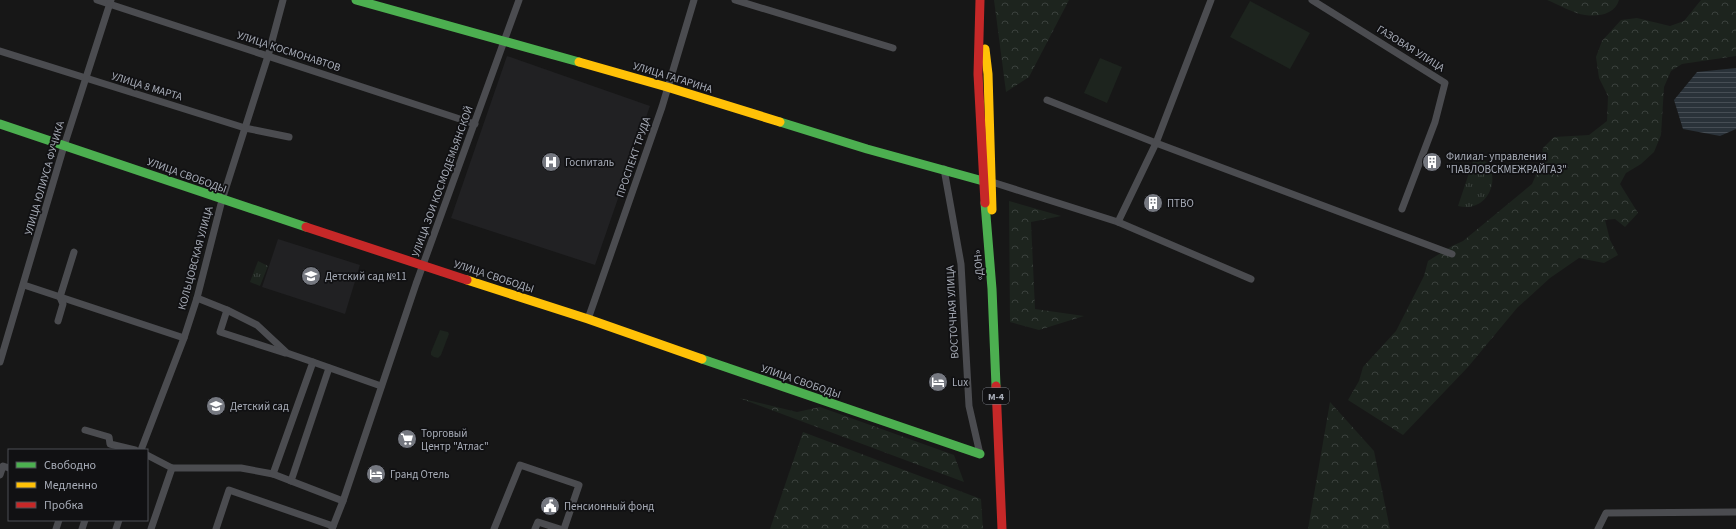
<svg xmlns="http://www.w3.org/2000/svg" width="1736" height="529" font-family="'Source Sans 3',sans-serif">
	<defs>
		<pattern id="grass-tufts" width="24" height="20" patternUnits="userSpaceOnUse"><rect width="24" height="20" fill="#1d241e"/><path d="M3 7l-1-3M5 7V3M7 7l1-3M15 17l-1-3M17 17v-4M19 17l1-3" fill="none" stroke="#3b413d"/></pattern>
		<pattern id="forest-crowns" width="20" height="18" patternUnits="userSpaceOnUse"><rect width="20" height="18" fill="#1d241e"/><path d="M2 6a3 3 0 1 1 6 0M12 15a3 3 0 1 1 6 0" fill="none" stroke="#3b413d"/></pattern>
		<pattern id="water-rules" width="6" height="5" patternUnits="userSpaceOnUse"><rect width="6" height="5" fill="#2a3239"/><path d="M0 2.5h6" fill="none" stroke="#464d54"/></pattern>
	</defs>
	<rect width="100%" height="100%" fill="#171717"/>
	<!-- built -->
	<g fill="#212123">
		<path d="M507 56 650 106 595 265 451 218Z"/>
		<path d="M278 239 360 265 345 314 262 287Z"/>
	</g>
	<!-- grass -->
	<g fill="url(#grass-tufts)">
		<path d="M1475 155C1507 167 1491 215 1458 206Z"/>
		<path d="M258 261 268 266 260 286 250 282Z"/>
	</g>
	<!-- forest -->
	<g fill="url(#forest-crowns)">
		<path d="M994 0H1069L1029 77 1006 92Z"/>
		<path d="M1547 0H1619C1615 14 1599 17 1585 15 1574 14 1558 4 1547 0Z"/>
		<path d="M1701 0H1736V56L1682 64 1671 71 1664 87 1661 135 1654 152 1641 164 1626 173 1620 184 1638 213 1625 227 1615 219 1605 220 1610 240 1618 255 1604 263 1579 258 1550 278 1517 308 1468 367 1403 435 1348 400 1359 381 1363 367 1396 331 1424 276 1428 261 1452 246 1463 241 1532 184 1541 163 1543 148 1554 137 1589 135 1607 121 1608 96 1599 78 1596 57 1602 41 1621 20 1637 18 1670 26 1684 21Z"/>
		<path d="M1009 201 1061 216 1031 222 1035 309 1084 316 1039 330 1010 322Z"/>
		<path d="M739 398 797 412 820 407 954 455 964 482Z"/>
		<path d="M1330 402 1374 451 1390 529H1308Z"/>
		<path d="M803 432 981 499 983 529H770Z"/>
	</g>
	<!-- pitch -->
	<g fill="#1d241e">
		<path d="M1250 1 1310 33 1290 69 1230 37Z"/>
		<path d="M1100 58 1122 67 1107 103 1084 93Z"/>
		<path d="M440 330 448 332 449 334 441 355 438 358 434 357 431 355V352Z"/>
	</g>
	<!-- water -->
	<path fill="url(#water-rules)" d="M1736 68V129L1720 136 1683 129 1674 100 1697 72Z"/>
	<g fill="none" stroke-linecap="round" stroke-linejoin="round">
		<!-- street -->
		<g stroke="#4b4c50" stroke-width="7">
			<path d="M97 0 475 124"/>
			<path d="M735 0 893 48"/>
			<path d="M1312 0 1445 83 1435 122 1402 209"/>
			<path d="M0 51 245 128 289 137"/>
			<path d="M1047 100 1156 143 1452 254"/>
			<path d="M944 169 961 264 969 406 980 454"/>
			<path d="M992 182 1118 222 1251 279"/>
			<path d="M1118 222 1156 143 1211 0"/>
			<path d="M24 285 184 338"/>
			<path d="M197 298 227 310 257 325 287 353 313 362"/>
			<path d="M227 310 220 332 285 353"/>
			<path d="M588 319 662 107 694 0"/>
			<path d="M58 321 63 304 60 297 74 252"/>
			<path d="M0 362 64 146 111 0"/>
			<path d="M85 430 109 437 110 444 135 450"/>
			<path d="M141 450 184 338 197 298 222 200 268 56 283 0"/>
			<path d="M147 455 172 468 151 529"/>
			<path d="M172 468H241L273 474"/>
			<path d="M0 475 3 466 9 468"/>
			<path d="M291 481 329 368"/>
			<path d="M343 501 273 474 313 362 381 386"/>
			<path d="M56 529 59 520"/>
			<path d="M82 529 85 520"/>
			<path d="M116 529 119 520"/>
			<path d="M216 529 229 490 333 526"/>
			<path d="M332 529 343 501 416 284 519 0"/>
			<path d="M494 529 520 465 579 485 564 529"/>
			<path d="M535 529 538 522 560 529"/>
			<path d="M1598 529 1606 513 1736 512"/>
		</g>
		<!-- fast -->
		<g stroke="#4caf50" stroke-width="9">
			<path d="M356 0 579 62"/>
			<path d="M780 122 867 149 983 181"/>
			<path d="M0 124 306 227"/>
			<path d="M985 203 992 289 996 386"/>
			<path d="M702 359 980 454"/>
		</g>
		<!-- slow -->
		<g stroke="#ffc107" stroke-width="9">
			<path d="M985 49 988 74 992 210"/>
			<path d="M579 62 667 87 780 122"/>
			<path d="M467 280 588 319 702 359"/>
		</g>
		<!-- jam -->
		<g stroke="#c62828" stroke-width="9">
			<path d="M980 0 978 74 985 203"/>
			<path d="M306 227 467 280"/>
			<path d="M996 386 1002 529"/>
		</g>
	</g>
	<!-- icons -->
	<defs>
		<g id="hospital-disc" transform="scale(1)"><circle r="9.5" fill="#757880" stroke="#111113"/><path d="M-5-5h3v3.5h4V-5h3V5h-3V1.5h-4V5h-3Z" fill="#fff"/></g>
		<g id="building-disc" transform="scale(1)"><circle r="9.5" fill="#757880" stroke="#111113"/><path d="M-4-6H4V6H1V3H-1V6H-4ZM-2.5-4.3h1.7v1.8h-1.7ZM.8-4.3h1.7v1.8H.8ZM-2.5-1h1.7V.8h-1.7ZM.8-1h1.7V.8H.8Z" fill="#fff"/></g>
		<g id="school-disc" transform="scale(1)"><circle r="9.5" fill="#757880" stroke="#111113"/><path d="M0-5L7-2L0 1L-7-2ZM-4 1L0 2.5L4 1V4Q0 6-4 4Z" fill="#fff"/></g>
		<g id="hotel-disc" transform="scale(1)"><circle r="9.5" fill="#757880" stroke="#111113"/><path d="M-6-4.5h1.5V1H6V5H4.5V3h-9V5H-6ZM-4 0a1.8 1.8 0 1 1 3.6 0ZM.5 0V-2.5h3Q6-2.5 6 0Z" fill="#fff"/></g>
		<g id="supermarket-disc" transform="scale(1)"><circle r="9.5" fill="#757880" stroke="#111113"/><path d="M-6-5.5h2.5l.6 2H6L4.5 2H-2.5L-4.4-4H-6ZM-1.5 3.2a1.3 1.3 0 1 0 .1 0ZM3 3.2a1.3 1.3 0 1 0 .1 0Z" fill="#fff"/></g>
		<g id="civic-disc" transform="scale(1)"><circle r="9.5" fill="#757880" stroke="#111113"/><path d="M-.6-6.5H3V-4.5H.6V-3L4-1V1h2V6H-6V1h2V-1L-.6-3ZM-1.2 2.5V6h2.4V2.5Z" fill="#fff"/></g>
	</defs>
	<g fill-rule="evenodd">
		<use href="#hospital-disc" x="551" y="162"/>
		<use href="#building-disc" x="1432" y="162"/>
		<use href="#building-disc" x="1153" y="203"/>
		<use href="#school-disc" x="311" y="276"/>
		<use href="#hotel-disc" x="938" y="382"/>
		<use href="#school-disc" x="216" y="406"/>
		<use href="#supermarket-disc" x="407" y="439"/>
		<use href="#hotel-disc" x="376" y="474"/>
		<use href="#civic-disc" x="550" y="506"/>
	</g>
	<g text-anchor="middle" stroke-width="3.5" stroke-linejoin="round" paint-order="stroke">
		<!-- shield labels -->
		<rect fill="#111113" stroke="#7b7e86" stroke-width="1" x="983" y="388" width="26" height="16" rx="3"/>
		<g font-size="10" font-weight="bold" fill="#a8adb8">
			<text x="996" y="400">М-4</text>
		</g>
		<!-- street labels -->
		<g font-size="11" fill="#a8adb8" stroke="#111113">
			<text transform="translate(1411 48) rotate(32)" y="4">ГАЗОВАЯ УЛИЦА</text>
			<text transform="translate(289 51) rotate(18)" y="4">УЛИЦА КОСМОНАВТОВ</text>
			<text transform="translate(673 77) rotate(17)" y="4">УЛИЦА ГАГАРИНА</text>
			<text transform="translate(147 86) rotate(17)" y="4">УЛИЦА 8 МАРТА</text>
			<text transform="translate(633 157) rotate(-71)" y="4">ПРОСПЕКТ ТРУДА</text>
			<text transform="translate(187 175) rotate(20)" y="4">УЛИЦА СВОБОДЫ</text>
			<text transform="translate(44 178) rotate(-74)" y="4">УЛИЦА ЮЛИУСА ФУЧИКА</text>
			<text transform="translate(442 181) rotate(-70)" y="4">УЛИЦА ЗОИ КОСМОДЕМЬЯНСКОЙ</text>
			<text transform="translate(195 258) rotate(-75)" y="4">КОЛЬЦОВСКАЯ УЛИЦА</text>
			<text transform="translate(978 265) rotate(-95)" y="4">«ДОН»</text>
			<text transform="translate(494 276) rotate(18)" y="4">УЛИЦА СВОБОДЫ</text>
			<text transform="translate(952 312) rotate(-93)" y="4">ВОСТОЧНАЯ УЛИЦА</text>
			<text transform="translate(801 381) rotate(19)" y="4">УЛИЦА СВОБОДЫ</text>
		</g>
		<!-- poi labels -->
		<g font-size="11" fill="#a8adb8" stroke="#111113" text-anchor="start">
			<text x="1446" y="160">Филиал- управления<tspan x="1446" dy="13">"ПАВЛОВСКМЕЖРАЙГАЗ"</tspan></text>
			<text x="565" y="166">Госпиталь</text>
			<text x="1167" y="207">ПТВО</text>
			<text x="325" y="280">Детский сад №11</text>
			<text x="952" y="386">Lux</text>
			<text x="230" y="410">Детский сад</text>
			<text x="421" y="437">Торговый<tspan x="421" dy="13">Центр "Атлас"</tspan></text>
			<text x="390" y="478">Гранд Отель</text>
			<text x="564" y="510">Пенсионный фонд</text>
		</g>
	</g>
	<!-- legend -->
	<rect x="8" y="449" width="140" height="72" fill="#111113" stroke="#4d4f55"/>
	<rect x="16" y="462" width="20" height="6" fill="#4caf50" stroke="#4d4f55"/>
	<text x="44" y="469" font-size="12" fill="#a8adb8">Свободно</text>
	<rect x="16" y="482" width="20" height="6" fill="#ffc107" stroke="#4d4f55"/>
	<text x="44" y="489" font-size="12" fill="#a8adb8">Медленно</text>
	<rect x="16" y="502" width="20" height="6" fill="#c62828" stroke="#4d4f55"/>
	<text x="44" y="509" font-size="12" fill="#a8adb8">Пробка</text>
</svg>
